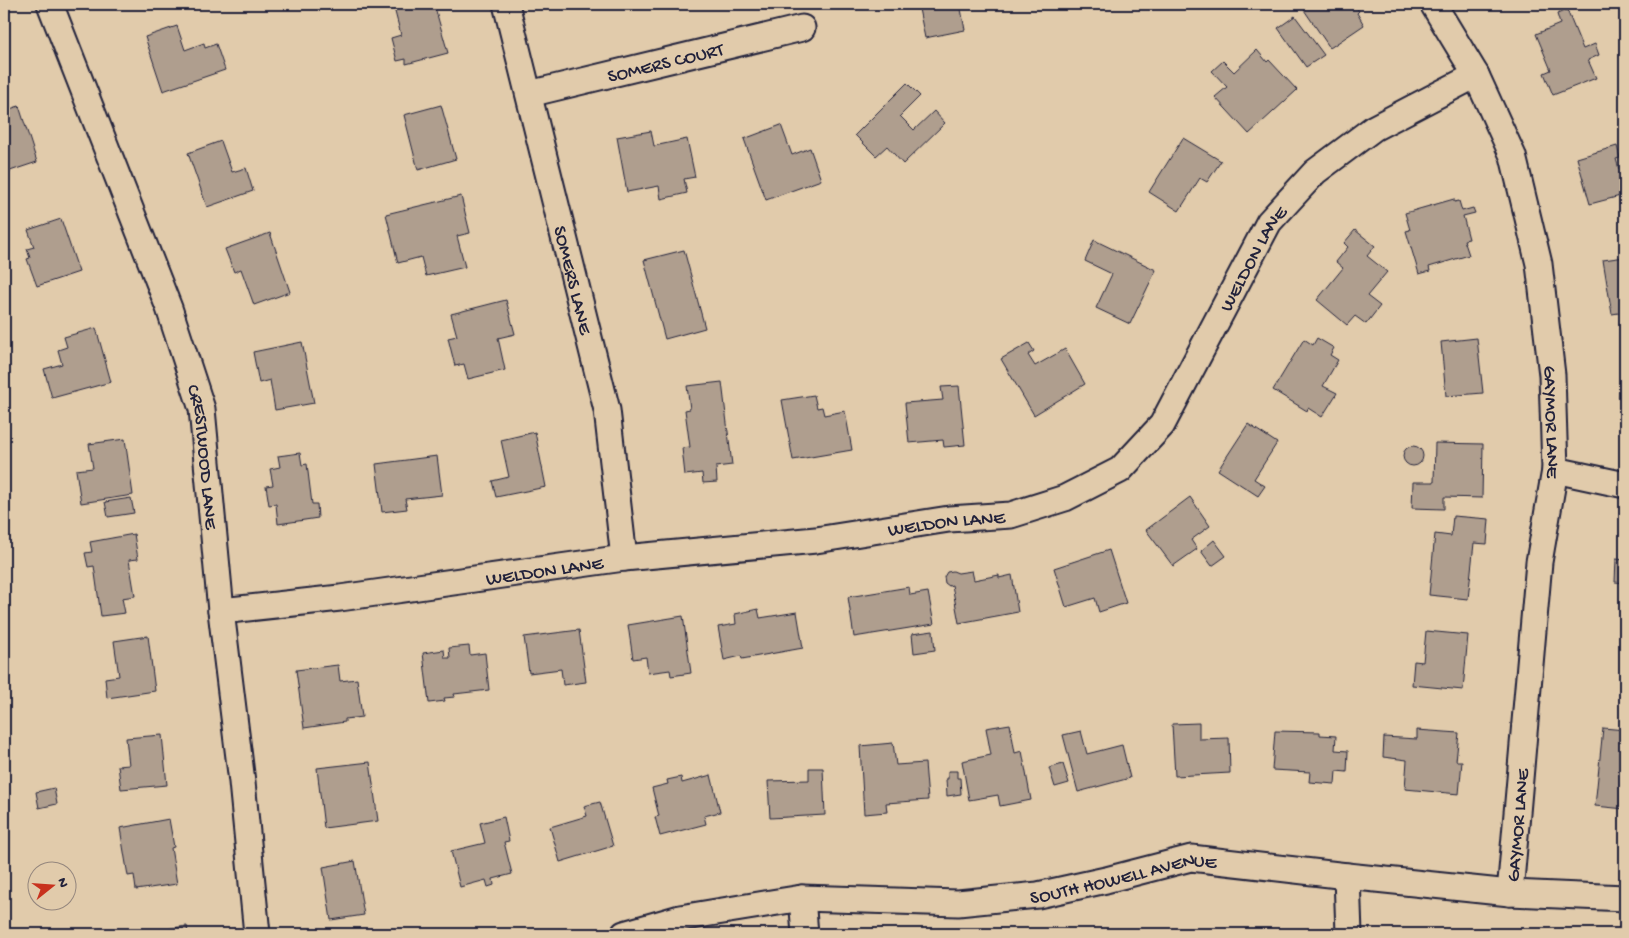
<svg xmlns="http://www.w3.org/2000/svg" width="1629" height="938" font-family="'Gochi Hand',sans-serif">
	<rect width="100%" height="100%" fill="#e1cbab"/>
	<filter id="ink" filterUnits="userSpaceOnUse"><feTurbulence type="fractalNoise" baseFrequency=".02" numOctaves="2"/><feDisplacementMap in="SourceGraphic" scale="10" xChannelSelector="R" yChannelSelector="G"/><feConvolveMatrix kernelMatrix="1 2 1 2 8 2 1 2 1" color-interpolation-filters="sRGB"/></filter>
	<g filter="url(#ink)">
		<!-- building -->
		<g fill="#af9e8e" stroke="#22223b">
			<path d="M393 4H434L448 53 406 64V59L397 61 391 38 401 35Z"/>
			<path d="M918 4H960L965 30 925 38Z"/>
			<path d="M1300 4H1354L1359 11 1357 13 1364 25 1330 48Z"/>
			<path d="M1567 10 1583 49 1595 44 1599 55 1588 60 1596 78 1553 95 1544 73 1551 70 1536 34 1560 24 1557 14Z"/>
			<path d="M1295 16 1324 55 1306 67 1278 28Z"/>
			<path d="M177 26 185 50 204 43 205 48 216 44 225 70 163 91 145 37Z"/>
			<path d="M1257 50 1267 62 1269 60 1297 90 1249 134 1215 97 1227 87 1212 71 1223 61 1234 72Z"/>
			<path d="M907 83 920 96 900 116 914 130 934 111 945 123 903 164 887 146 876 156 855 135Z"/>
			<path d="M441 105 456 159 418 170 404 115Z"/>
			<path d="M19 106 37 162 4 173V111Z"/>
			<path d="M781 125 792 155 810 148 821 180 766 200 744 139Z"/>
			<path d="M651 131 654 146 687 139 695 177 684 179 687 193 661 199 659 186 627 192 617 137Z"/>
			<path d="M1183 138 1221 161 1207 182 1200 178 1179 211 1149 192Z"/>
			<path d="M221 141 232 172 246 168 253 191 207 207 188 153Z"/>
			<path d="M1617 146 1620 158 1616 159 1619 169 1625 167V186L1621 187 1624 195 1590 204 1577 158Z"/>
			<path d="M461 196 470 233 457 236 465 267 426 276 421 257 398 263 386 214Z"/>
			<path d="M1454 199V202L1459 201 1462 211 1473 208 1475 213 1463 216 1469 239 1464 240 1469 255 1429 267 1430 271 1419 274 1406 231 1410 230 1405 213Z"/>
			<path d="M61 219 79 272 37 286 27 259 30 258 27 249 34 247 28 230Z"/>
			<path d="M1355 230 1375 246 1367 256 1387 272 1367 296 1380 306 1366 324 1355 316 1347 325 1317 300 1343 268 1336 262 1348 247 1344 243Z"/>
			<path d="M270 233 290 292 254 305 241 269 234 272 225 249Z"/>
			<path d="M1094 240 1156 270 1130 324 1096 308 1112 274 1085 261Z"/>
			<path d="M684 250 705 328 665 339 644 260Z"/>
			<path d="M1625 257V312L1612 314 1603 260Z"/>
			<path d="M506 300 515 334 498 338 505 370 468 379 464 364 455 366 448 338 457 336 451 314Z"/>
			<path d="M96 328 111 382 52 398 44 369 62 364 58 350 67 347 64 337Z"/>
			<path d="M1317 338 1334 348 1330 355 1338 360 1323 386 1337 393 1322 417 1308 408 1307 411 1273 390 1304 339 1313 345Z"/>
			<path d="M1477 338 1483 393 1446 396 1441 342Z"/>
			<path d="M302 342 314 403 275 410 270 380 259 383 253 352Z"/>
			<path d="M1029 343 1034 351 1028 355 1035 366 1065 349 1085 384 1034 415 1001 359Z"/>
			<path d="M1622 357H1625V397H1619Z"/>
			<path d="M722 382 732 465 716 467 717 482 703 483 702 473 685 475 682 448 690 447 685 410 690 409 687 386Z"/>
			<path d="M959 386 965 445 944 447 943 440 909 443 905 403 943 400 941 387Z"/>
			<path d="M814 395 817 408 822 407 824 415 845 411 852 450 793 460 782 400Z"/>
			<path d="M1248 424 1277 443 1254 479 1265 486 1258 496 1218 470Z"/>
			<path d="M535 432 546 487 496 497 492 481 509 477 501 440Z"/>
			<path d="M125 439 133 495 81 503 76 470 93 468 89 444Z"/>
			<path d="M1435 443 1483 444 1482 498 1444 497V509L1412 508 1413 482H1434Z"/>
			<circle cx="1413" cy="456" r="10"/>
			<path d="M300 453 302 465 307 464 312 504H317L318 518 278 524 276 504 269 505 266 486 273 485 270 469 280 467 278 456Z"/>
			<path d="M437 456 442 495 405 499 407 509 382 512 376 464Z"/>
			<path d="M1190 497 1210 526 1191 540 1197 549 1173 566 1146 530Z"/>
			<path d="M131 498 134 513 108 517 105 502Z"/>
			<path d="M1453 516 1489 519 1487 544 1474 543 1468 599 1429 595 1435 534 1451 536Z"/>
			<path d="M134 534 138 559 129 560 135 596 122 598 125 613 101 616 94 566 88 567 85 553 92 552 90 542Z"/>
			<path d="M1214 540 1226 556 1212 566 1201 551Z"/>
			<path d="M1109 550 1126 603 1099 612 1095 598 1066 607 1054 568Z"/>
			<path d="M1616 559 1625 560V583L1615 582Z"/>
			<path d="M953 571 958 573 972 571 974 580 999 575V578L1012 575 1018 612 959 623 952 585 949 586 945 583 944 577 947 572Z"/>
			<path d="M909 587 910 595 928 592 934 624 854 637 848 597Z"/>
			<path d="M758 609 760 618 797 612 803 648 742 659 741 656 724 660 718 627 736 624 735 614Z"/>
			<path d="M683 616 691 673 671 676 670 670 648 673 646 657 633 659 628 625Z"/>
			<path d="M579 630 586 682 563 685 561 669 529 673 524 637Z"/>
			<path d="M933 631 935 650 914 653 912 634Z"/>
			<path d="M1426 631 1468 635 1463 690 1412 685 1414 661 1423 662Z"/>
			<path d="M148 636 155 691 107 698 105 678 119 676 114 641Z"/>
			<path d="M469 646 470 655 485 653 489 690 454 694 455 697 444 698 445 701 429 703 423 653 444 650 445 658H450L449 648Z"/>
			<path d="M338 665 340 681 357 679 362 717 345 719V722L304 728 296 670Z"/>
			<path d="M1199 723V739L1229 738 1230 773 1175 776 1172 724Z"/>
			<path d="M1010 724 1015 753 1022 751 1031 800 1000 806 998 795 969 800 962 761 991 755 986 728Z"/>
			<path d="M1603 728 1625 730V809L1595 806Z"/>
			<path d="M1417 730 1459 733 1456 761H1462L1459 794 1405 789 1407 760 1383 757 1384 737 1417 739Z"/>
			<path d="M1081 731 1087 754 1122 745 1130 778 1078 792 1063 735Z"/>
			<path d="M1275 731 1320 732V735L1336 736 1335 750 1348 751 1347 772 1336 771 1335 784 1309 782 1310 772 1272 770Z"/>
			<path d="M162 735 167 785 121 789 118 766 129 765 126 738Z"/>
			<path d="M893 743 896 765 925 763 928 800 886 803 887 812 864 814 860 746Z"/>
			<path d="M370 762 378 821 324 828 317 768Z"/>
			<path d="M1063 764 1069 783 1055 787 1049 768Z"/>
			<path d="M809 768H823L825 815 770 818 768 781 809 780Z"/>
			<path d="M948 771H957V778H960L961 794 947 796 946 779H948Z"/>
			<path d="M711 775 720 812 704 816 706 824 660 836 655 817 659 816 652 788 668 784 667 780 681 777 682 783Z"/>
			<path d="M54 788 57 804 39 808 36 792Z"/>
			<path d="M600 802 613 846 560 862 550 827 587 816 584 806Z"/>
			<path d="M504 817 509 841 504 842 512 874 493 879 494 885 488 887 486 880 460 887 451 851 485 843 480 823Z"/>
			<path d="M169 819 174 847 171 848 177 884 136 890 134 875 128 876 120 828Z"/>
			<path d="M355 861 364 915 331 920 323 867Z"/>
			<path d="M187 926 188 934H151V931Z"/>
		</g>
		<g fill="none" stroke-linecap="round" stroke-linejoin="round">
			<!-- minor casing -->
			<g stroke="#22223b" stroke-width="29">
				<g id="minor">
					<path id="s1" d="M50 4 169 308 202 409 221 611 242 782 257 934"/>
					<path id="s2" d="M506 4 607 410 624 558"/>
					<path id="s3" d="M1433 4 1476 75 1513 156 1539 264 1552 375 1555 470 1539 562 1510 893"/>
					<path id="s4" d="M529 94 802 28"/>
					<path d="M1555 470 1625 485"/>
					<path id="s5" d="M221 611 340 598 624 558 816 540 949 519 1011 515 1065 498 1120 470 1162 425 1269 222 1315 172 1374 128 1476 75"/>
					<path d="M1347 876 1349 934"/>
					<path d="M802 898 805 934"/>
					<path id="s6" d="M624 934 680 918 802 898 958 903 1038 895 1106 880 1191 858 1347 876 1510 893 1625 898"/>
				</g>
			</g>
			<!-- minor -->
			<use href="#minor" stroke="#e1cbab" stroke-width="25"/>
		</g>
	</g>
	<g text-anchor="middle" stroke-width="4.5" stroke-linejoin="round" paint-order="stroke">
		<!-- street labels -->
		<g font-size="19" fill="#22223b" stroke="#e1cbab">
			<text dy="7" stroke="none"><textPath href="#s4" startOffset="140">SOMERS COURT</textPath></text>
			<text dy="7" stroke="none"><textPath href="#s5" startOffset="1166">WELDON LANE</textPath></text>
			<text dy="7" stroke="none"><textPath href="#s2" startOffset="284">SOMERS LANE</textPath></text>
			<text dy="7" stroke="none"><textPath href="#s3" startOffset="442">GAYMOR LANE</textPath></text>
			<text dy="7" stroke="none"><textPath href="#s1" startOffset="480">CRESTWOOD LANE</textPath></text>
			<text dy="7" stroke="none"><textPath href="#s5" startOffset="731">WELDON LANE</textPath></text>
			<text dy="7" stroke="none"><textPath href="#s5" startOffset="326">WELDON LANE</textPath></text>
			<text transform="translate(1516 825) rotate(-85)" y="7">GAYMOR LANE</text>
			<text dy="7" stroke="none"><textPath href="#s6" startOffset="506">SOUTH HOWELL AVENUE</textPath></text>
		</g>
	</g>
	<!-- margin -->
	<rect width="1629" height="938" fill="none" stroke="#e1cbab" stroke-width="20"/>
	<rect x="10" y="10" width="1609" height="918" fill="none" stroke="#22223b" stroke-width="2" filter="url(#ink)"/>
	<!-- north arrow -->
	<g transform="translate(52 886) rotate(73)"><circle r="24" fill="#e1cbab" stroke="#95877e"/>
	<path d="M0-4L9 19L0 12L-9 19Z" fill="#c8321e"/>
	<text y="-8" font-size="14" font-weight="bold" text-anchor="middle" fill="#22223b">N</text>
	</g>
</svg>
